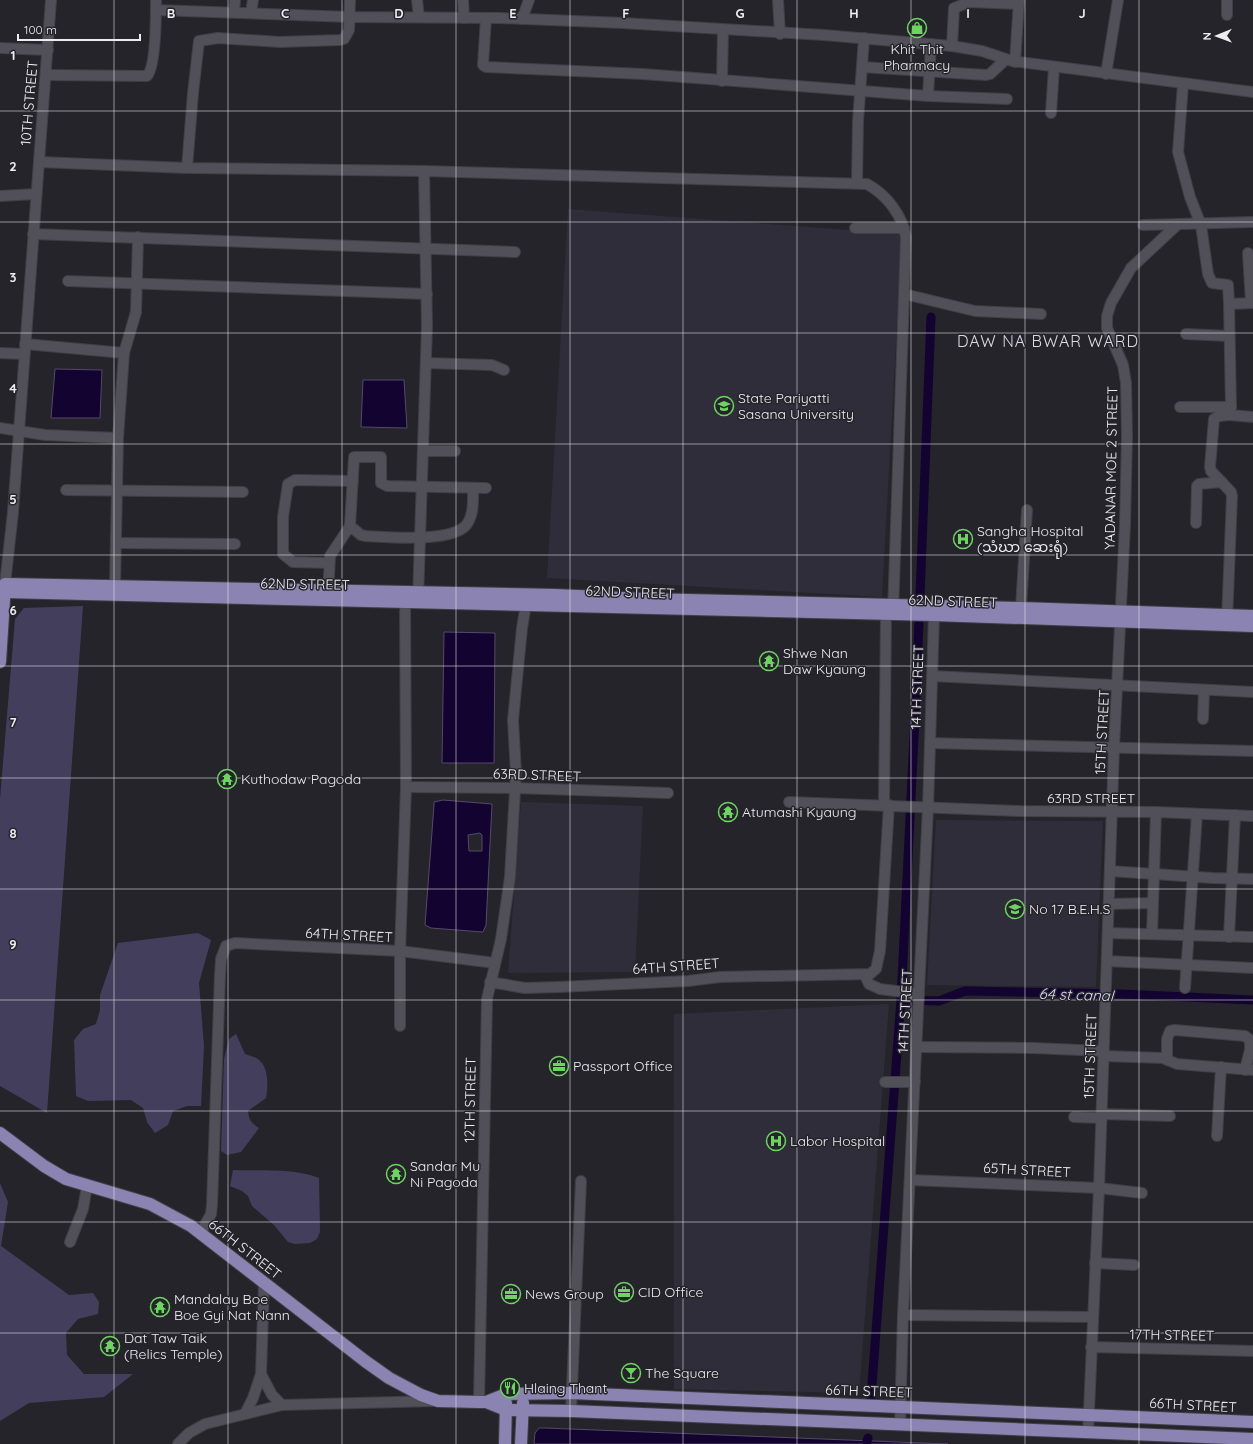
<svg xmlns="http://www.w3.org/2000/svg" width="1253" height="1444" font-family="Quicksand,'Noto Sans Myanmar',sans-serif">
	<rect width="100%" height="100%" fill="#25242b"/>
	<!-- built -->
	<g fill="#2e2d39">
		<path d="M568 209 902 234 882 597 547 578Z"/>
		<path d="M521 802 643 806 635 972 508 973Z"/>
		<path d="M936 820 1103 821 1096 987 927 985Z"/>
		<path d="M889 1004 859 1393 674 1389V1014Z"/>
	</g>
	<!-- green -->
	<g fill="#443e5d">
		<path d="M83 606 47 1113 0 1086V799L15 619 24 608Z"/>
		<path d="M198 933 211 940 199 983 204 1046 201 1106H187L173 1111 168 1125 155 1133 147 1122 143 1108 131 1100 88 1101 76 1096 74 1040 83 1029 96 1024 100 1010V995L118 943Z"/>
		<path d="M236 1034 245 1054C250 1056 257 1057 260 1061 269 1069 268 1087 266 1098L248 1111C249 1120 251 1123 259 1128L241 1152 227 1155 221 1151 224 1059 229 1039Z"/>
		<path d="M233 1170C258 1171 295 1168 319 1178L320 1232 317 1239 310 1243 295 1244 288 1242 274 1225 252 1206 248 1196 242 1191 230 1186Z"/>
		<path d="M0 1183 8 1202 1 1246 69 1295 93 1293 99 1302 98 1314 78 1319 66 1333 67 1355 84 1374H133L104 1397 29 1403 0 1421Z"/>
	</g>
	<!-- water -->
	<g fill="#130330" stroke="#54496a" fill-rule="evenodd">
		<path d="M55 369 102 370 100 418H51Z"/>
		<path d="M363 380H404L407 428 361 427Z"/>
		<path d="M444 632 495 633 494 763H442Z"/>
		<path d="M443 800 492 804 486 925 483 932 431 928 425 925 434 805V802ZM480 833 482 835V851H469L468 835Z"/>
		<path d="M539 1428H545L948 1444H534L535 1433Z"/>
	</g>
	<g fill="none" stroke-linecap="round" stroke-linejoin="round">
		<!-- canal -->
		<g stroke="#130330" stroke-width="9">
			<path d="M901 1000 939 1001 965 991 1121 994 1253 1000"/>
			<path d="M871 1398 901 1000 916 697 931 317"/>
			<path d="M867 1441 868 1438"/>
		</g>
		<!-- minor casing -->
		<g stroke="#3f3f45" stroke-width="12">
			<g id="minor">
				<path d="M417 0 419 17"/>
				<path d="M463 0 464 18"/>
				<path d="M778 0 780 34"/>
				<path d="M970 2 1019 4"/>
				<path d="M156 10 350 17 499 18 623 23 824 35 952 46 982 51 1012 61 1253 92"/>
				<path d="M234 12 235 0"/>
				<path d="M251 12 253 0"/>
				<path d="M1227 15V0"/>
				<path d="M486 18 483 65 486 67 643 74 928 96 1007 99"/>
				<path d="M522 19 529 0"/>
				<path d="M952 46 954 8 970 2V0"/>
				<path d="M0 48 48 50"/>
				<path d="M1015 62 1019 0"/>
				<path d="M862 67 986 75 990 74 1005 60"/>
				<path d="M1106 74 1118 0"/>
				<path d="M46 75 147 76C156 67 156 15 156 0"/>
				<path d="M722 81 723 30"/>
				<path d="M1183 84 1178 152 1190 197 1201 225 1208 274 1212 283 1228 285 1229 304 1253 303"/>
				<path d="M928 96 931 44"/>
				<path d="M1051 113 1054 67"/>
				<path d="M39 162 187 168 424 171 867 184C887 195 902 215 906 237L893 612"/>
				<path d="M187 168 193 93 199 41 218 38 280 42 340 40 344 39 349 30 350 0"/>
				<path d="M857 183 858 121 864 38"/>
				<path d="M0 196 36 194"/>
				<path d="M1143 225 1253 222"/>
				<path d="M855 228H904"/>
				<path d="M33 234 515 252"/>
				<path d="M1248 253 1251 303"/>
				<path d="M68 281 427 294"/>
				<path d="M904 294 975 311 1041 314"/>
				<path d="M1186 334 1229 336"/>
				<path d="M25 344 124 353"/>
				<path d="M0 353 24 354"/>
				<path d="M426 363 492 365 504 370"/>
				<path d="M1180 407H1231"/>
				<path d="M1229 415 1253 417"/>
				<path d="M0 428 45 435 118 438"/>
				<path d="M423 451H455"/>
				<path d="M66 490 243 492"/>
				<path d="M1196 523 1197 486 1199 484 1222 482"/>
				<path d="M350 526 361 535 366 536C388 537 454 543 467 524 474 514 473 500 473 488"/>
				<path d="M116 543 235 544"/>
				<path d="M329 563 293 562 283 554V517L288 484 295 480 353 481"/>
				<path d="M5 584 13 512 51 0"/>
				<path d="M115 586 118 438 124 353 136 312 138 237"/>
				<path d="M328 597 330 556 350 526 354 457H381V483L387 486 486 488"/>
				<path d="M418 599 427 326 424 171"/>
				<path d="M1021 608 1027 510"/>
				<path d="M1227 621 1232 496 1231 492 1211 471 1210 467 1214 419 1219 416 1229 415 1231 407 1229 304"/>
				<path d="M932 676 1253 692"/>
				<path d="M1203 719 1204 690"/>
				<path d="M930 743 1253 751"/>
				<path d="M406 787 515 788 668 793"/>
				<path d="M789 802 1021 811 1156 812 1253 816"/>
				<path d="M884 805 886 614"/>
				<path d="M1110 871 1213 878 1253 879"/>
				<path d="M1109 904 1153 903"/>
				<path d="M1108 933 1253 937"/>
				<path d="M1152 934 1156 812"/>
				<path d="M1229 937 1235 815"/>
				<path d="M1107 961 1253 968"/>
				<path d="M865 975 869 984 880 989 919 994"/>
				<path d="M490 982 525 988 559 987 688 981 720 977 870 974 876 969 880 951 889 805"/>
				<path d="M1185 988 1197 814"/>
				<path d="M400 1026V951L406 787 405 601"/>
				<path d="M917 1047 1033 1048 1104 1051"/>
				<path d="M1104 1056 1163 1058 1177 1064 1253 1070"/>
				<path d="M1167 1060V1039L1170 1031 1175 1030 1245 1036 1250 1040V1050L1245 1070"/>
				<path d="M885 1082H915"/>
				<path d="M1102 1114 1170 1116"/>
				<path d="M1074 1117 1102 1118"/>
				<path d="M1217 1136 1221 1067"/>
				<path d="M911 1180 1099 1188 1142 1193"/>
				<path d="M201 1232 211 1214 212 1205 220 975 221 959 226 946 235 943 400 951 495 963"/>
				<path d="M70 1242 83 1209 87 1186"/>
				<path d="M1095 1263 1134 1265"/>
				<path d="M903 1315 1093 1317"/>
				<path d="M1091 1347 1253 1351"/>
				<path d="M261 1374 272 1395 282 1405"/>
				<path d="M479 1402 487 999 501 939 510 877 516 773 513 720 522 628 527 598"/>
				<path d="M571 1411 581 1181"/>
				<path d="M245 1414 253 1398 261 1374 264 1282"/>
				<path d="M900 1424 903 1315 928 808 934 615"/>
				<path d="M1088 1433 1099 1188 1114 747 1125 525 1127 436 1126 383 1123 365 1107 328V316L1111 303 1131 268 1178 224"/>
				<path d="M178 1444 189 1433 205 1424 282 1405 435 1401"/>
			</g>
		</g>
		<!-- major casing -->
		<g stroke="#3f3f45" stroke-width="14">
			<g id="major">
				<path d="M5 592 934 615 1253 626"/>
				<path d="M0 662 5 584 555 595 644 599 1021 608 1253 616"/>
				<path d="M0 1133 44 1166 66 1179 150 1204 191 1226 365 1361 389 1378 421 1395 438 1401 479 1402H486L506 1394 571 1393 1253 1422"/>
				<path d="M486 1402 506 1410 571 1411 1253 1439"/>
				<path d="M505 1444 506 1403"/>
				<path d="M521 1444 523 1403"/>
			</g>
		</g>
		<!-- minor -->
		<use href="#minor" stroke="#515058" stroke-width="10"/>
		<!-- major -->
		<use href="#major" stroke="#8b83b1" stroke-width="12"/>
	</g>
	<!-- grid -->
	<path fill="none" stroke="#edecf1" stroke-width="1" stroke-opacity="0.55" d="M114 0V1444M228 0V1444M342 0V1444M456 0V1444M570 0V1444M683 0V1444M797 0V1444M911 0V1444M1025 0V1444M1139 0V1444M0 111H1253M0 222H1253M0 333H1253M0 444H1253M0 555H1253M0 666H1253M0 778H1253M0 889H1253M0 1000H1253M0 1111H1253M0 1222H1253M0 1333H1253"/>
	<!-- icons -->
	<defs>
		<g id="shop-ring" transform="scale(1)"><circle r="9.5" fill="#25242b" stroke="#6dd361" stroke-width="1.5"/><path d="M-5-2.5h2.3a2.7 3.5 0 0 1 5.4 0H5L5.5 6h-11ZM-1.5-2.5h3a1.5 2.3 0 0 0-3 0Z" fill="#6dd361"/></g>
		<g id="university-ring" transform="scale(1)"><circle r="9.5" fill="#25242b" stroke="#6dd361" stroke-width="1.5"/><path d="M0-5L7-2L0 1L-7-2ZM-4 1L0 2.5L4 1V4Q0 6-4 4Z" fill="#6dd361"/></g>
		<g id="hospital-ring" transform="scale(1)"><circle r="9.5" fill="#25242b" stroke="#6dd361" stroke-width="1.5"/><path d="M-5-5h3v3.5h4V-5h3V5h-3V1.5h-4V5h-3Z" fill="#6dd361"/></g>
		<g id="temple-ring" transform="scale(1)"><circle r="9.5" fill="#25242b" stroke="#6dd361" stroke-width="1.5"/><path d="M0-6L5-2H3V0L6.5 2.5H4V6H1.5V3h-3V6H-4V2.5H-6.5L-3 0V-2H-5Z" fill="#6dd361"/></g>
		<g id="school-ring" transform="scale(1)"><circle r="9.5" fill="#25242b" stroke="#6dd361" stroke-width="1.5"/><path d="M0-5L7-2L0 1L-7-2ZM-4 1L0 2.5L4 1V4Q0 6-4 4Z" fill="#6dd361"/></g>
		<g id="office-ring" transform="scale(1)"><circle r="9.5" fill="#25242b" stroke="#6dd361" stroke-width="1.5"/><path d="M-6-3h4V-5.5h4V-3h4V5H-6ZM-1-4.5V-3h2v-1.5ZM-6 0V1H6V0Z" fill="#6dd361"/></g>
		<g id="bar-ring" transform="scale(1)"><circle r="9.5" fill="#25242b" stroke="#6dd361" stroke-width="1.5"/><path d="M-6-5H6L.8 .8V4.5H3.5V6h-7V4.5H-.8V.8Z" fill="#6dd361"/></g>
		<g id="restaurant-ring" transform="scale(1)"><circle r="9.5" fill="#25242b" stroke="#6dd361" stroke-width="1.5"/><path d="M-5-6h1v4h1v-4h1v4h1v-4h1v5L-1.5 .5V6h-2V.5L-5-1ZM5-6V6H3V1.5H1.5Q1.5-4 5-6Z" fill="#6dd361"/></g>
	</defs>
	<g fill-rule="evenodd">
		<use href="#shop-ring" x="917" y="28"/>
		<use href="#university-ring" x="724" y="406"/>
		<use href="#hospital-ring" x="963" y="539"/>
		<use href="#temple-ring" x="769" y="661"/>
		<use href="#temple-ring" x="227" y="779"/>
		<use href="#temple-ring" x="728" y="812"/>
		<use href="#school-ring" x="1015" y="909"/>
		<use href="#office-ring" x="559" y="1066"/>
		<use href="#hospital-ring" x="776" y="1141"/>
		<use href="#temple-ring" x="396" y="1174"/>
		<use href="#office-ring" x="624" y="1292"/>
		<use href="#office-ring" x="511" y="1294"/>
		<use href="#temple-ring" x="160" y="1307"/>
		<use href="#temple-ring" x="110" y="1346"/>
		<use href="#bar-ring" x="631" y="1373"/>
		<use href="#restaurant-ring" x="510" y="1388"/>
	</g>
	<g text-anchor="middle" stroke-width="3" stroke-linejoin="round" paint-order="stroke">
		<!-- poi labels -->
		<g font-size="14" fill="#edecf1" stroke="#25242b" text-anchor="start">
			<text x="917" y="54" text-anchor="middle">Khit Thit<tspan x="917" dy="16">Pharmacy</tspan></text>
			<text x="738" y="403">State Pariyatti<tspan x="738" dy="16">Sasana University</tspan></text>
			<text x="977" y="536">Sangha Hospital<tspan x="977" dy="16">(သံဃာ ဆေးရုံ)</tspan></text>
			<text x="783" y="658">Shwe Nan<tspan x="783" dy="16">Daw Kyaung</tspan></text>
			<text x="241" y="784">Kuthodaw Pagoda</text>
			<text x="742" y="817">Atumashi Kyaung</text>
			<text x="1029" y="914">No 17 B.E.H.S</text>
			<text x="573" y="1071">Passport Office</text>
			<text x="790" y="1146">Labor Hospital</text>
			<text x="410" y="1171">Sandar Mu<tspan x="410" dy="16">Ni Pagoda</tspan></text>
			<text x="638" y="1297">CID Office</text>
			<text x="525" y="1299">News Group</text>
			<text x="174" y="1304">Mandalay Boe<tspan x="174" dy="16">Boe Gyi Nat Nann</tspan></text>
			<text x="124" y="1343">Dat Taw Taik<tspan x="124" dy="16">(Relics Temple)</tspan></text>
			<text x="645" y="1378">The Square</text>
			<text x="524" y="1393">Hlaing Thant</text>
		</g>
		<!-- street labels -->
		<g font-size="14" fill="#edecf1" stroke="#25242b">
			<text transform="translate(29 103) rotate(-85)" y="5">10TH STREET</text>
			<text transform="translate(1111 468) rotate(-89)" y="5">YADANAR MOE 2 STREET</text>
			<text transform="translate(305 584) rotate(1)" y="5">62ND STREET</text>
			<text transform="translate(630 592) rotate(2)" y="5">62ND STREET</text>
			<text transform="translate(953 601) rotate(2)" y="5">62ND STREET</text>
			<text transform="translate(917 687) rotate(-88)" y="5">14TH STREET</text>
			<text transform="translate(1102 732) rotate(-87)" y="5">15TH STREET</text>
			<text transform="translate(537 775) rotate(2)" y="5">63RD STREET</text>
			<text x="1091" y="803">63RD STREET</text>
			<text transform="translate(349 935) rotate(3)" y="5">64TH STREET</text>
			<text transform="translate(676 966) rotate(-4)" y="5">64TH STREET</text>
			<text transform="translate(905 1011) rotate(-87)" y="5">14TH STREET</text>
			<text transform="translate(1090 1056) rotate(-88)" y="5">15TH STREET</text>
			<text transform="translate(470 1100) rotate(-89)" y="5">12TH STREET</text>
			<text transform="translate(1027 1170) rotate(3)" y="5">65TH STREET</text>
			<text transform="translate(245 1249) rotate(38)" y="5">66TH STREET</text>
			<text transform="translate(1172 1335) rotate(1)" y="5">17TH STREET</text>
			<text transform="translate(869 1391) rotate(2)" y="5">66TH STREET</text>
			<text transform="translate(1193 1405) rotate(3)" y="5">66TH STREET</text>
		</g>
		<!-- water labels -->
		<g font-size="15" font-style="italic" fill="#dad6f7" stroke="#25242b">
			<text transform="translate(1076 995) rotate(2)" y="5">64 st canal</text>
		</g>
		<!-- quarter labels -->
		<g font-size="16" letter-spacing="1" fill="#dbdae3" stroke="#25242b">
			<text x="1048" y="347">DAW NA BWAR WARD</text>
		</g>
	</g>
	<g font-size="13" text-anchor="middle" font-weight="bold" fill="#edecf1" stroke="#25242b" stroke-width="3" stroke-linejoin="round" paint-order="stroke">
		<text x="171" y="18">B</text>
		<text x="285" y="18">C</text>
		<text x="399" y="18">D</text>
		<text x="513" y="18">E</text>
		<text x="626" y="18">F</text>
		<text x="740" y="18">G</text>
		<text x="854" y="18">H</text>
		<text x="968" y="18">I</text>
		<text x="1082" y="18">J</text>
		<text x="13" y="60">1</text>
		<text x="13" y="171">2</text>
		<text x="13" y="282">3</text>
		<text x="13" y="393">4</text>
		<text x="13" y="504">5</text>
		<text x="13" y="615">6</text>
		<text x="13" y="727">7</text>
		<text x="13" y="838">8</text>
		<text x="13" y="949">9</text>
	</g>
	<!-- north arrow -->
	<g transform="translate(1217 36) rotate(269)" stroke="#25242b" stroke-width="3" paint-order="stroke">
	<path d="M0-3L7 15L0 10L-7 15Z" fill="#edecf1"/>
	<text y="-6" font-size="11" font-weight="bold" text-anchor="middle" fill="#edecf1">N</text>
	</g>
	<!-- scale -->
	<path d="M18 34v6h122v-6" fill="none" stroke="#edecf1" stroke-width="2"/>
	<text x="24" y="34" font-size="12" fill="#edecf1" stroke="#25242b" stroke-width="3" paint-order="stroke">100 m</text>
</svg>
